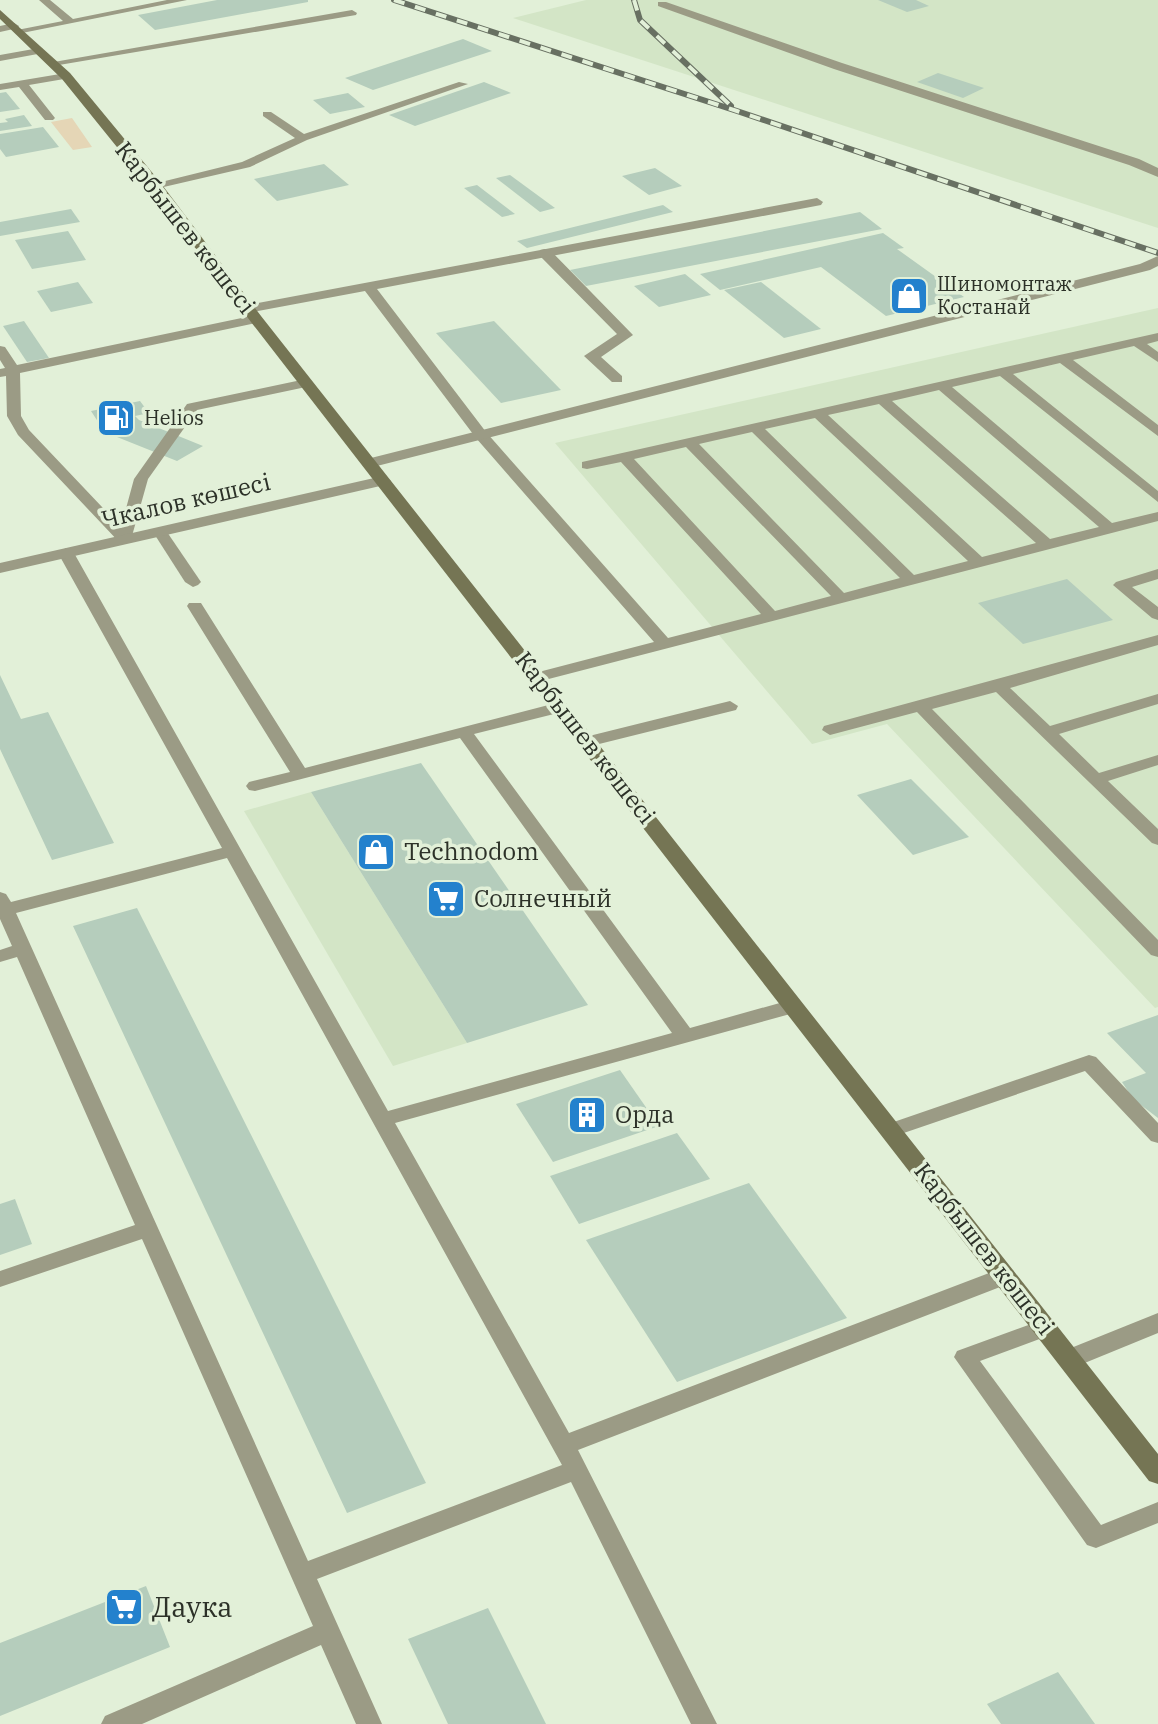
<svg xmlns="http://www.w3.org/2000/svg" width="1158" height="1724" font-family="'IBM Plex Serif',serif">
	<rect width="100%" height="100%" fill="#e2f0d8"/>
	<!-- built -->
	<g fill="#d3e5c6">
		<path d="M586 0H1158V228L513 18Z"/>
		<path d="M1158 308V1007L1155 1008 887 724 812 744 555 443Z"/>
		<path d="M311 792 467 1043 393 1066 244 811Z"/>
	</g>
	<!-- green -->
	<path fill="#e5d6b6" d="M72 118 92 147 73 150 51 122Z"/>
	<!-- building -->
	<g fill="#b5cdbc">
		<path d="M217 0H308V2L155 30 138 15Z"/>
		<path d="M878 0H916L929 6 907 12Z"/>
		<path d="M463 39 492 51 373 90 345 78Z"/>
		<path d="M938 73 984 88 963 98 917 82Z"/>
		<path d="M484 82 511 93 415 126 389 115Z"/>
		<path d="M6 92 20 109 0 112V93Z"/>
		<path d="M348 93 365 107 330 114 313 100Z"/>
		<path d="M24 115 32 126 0 131V123L8 122 5 119Z"/>
		<path d="M43 127 59 147 6 157 0 149V134Z"/>
		<path d="M324 164 349 185 277 201 254 179Z"/>
		<path d="M655 168 682 186 649 195 622 176Z"/>
		<path d="M510 175 555 208 540 212 496 178Z"/>
		<path d="M477 185 515 214 502 217 464 188Z"/>
		<path d="M663 205 673 212 527 248 517 241Z"/>
		<path d="M71 209 80 222 0 236V222Z"/>
		<path d="M860 212 882 229 586 286 570 270Z"/>
		<path d="M68 231 86 260 32 269 15 240Z"/>
		<path d="M883 233 904 248 897 249 964 297 886 316 821 267 720 290 700 274Z"/>
		<path d="M685 274 711 295 659 307 634 286Z"/>
		<path d="M78 282 93 303 51 312 37 291Z"/>
		<path d="M761 282 821 329 784 338 724 290Z"/>
		<path d="M24 321 49 358 27 362 3 326Z"/>
		<path d="M494 321 561 390 501 403 436 333Z"/>
		<path d="M140 401 149 413 135 416 139 420 203 446 177 461 112 435 121 430 106 434 91 411Z"/>
		<path d="M1067 579 1113 620 1023 644 978 603Z"/>
		<path d="M0 675 21 719 48 712 114 843 52 860 0 749Z"/>
		<path d="M421 763 588 1005 467 1043 311 792Z"/>
		<path d="M911 779 969 837 913 855 857 795Z"/>
		<path d="M137 908 426 1483 347 1513 73 926Z"/>
		<path d="M1158 1015V1118L1133 1099 1122 1082 1146 1073 1107 1033Z"/>
		<path d="M620 1070 659 1126 553 1162 516 1104Z"/>
		<path d="M677 1133 710 1179 579 1224 550 1176Z"/>
		<path d="M749 1183 847 1318 677 1382 586 1240Z"/>
		<path d="M15 1199 32 1244 0 1255V1204Z"/>
		<path d="M146 1586 170 1647 0 1716V1643Z"/>
		<path d="M488 1608 546 1724H448L408 1639Z"/>
		<path d="M1058 1672 1095 1724H1001L987 1704Z"/>
	</g>
	<g fill="none" stroke-linecap="round" stroke-linejoin="round">
		<!-- service -->
		<g fill="#9b9b85" fill-rule="evenodd">
			<path d="M39 0H50L73 19 167 0H187L17 34V30L63 21Z"/>
			<path d="M352 10 357 13 356 15 53 66 48 63Z"/>
			<path d="M14 23 19 26 18 28 0 32V26Z"/>
			<path d="M39 48 43 49V53L0 61V55Z"/>
			<path d="M66 73 70 74V78L29 85 55 118 53 120H45L19 87 0 90V84Z"/>
			<path d="M459 82 468 84 307 140 250 167 155 189 149 185 242 162 295 138 263 116V112H271L304 134Z"/>
			<path d="M817 198 823 202 821 205 377 289 486 432 668 638 761 614 621 462 587 469 582 468V462L1158 333V341L1147 344 1158 352V362L1134 346 1073 360 1158 425V436L1060 363 1013 374 1158 491V502L1000 376 952 387 1112 523 1158 512V521L537 682 531 680 529 677 531 674 654 642 476 438 365 291 248 313 242 309 248 305ZM939 390 1099 527 1050 539 892 401ZM879 404 1036 543 982 557 828 415ZM815 418 968 561 914 575 765 429ZM752 432 900 578 844 593 699 444ZM686 447 831 596 775 611 634 459Z"/>
			<path d="M256 315 261 316V322L20 373 21 416 29 430 121 527 134 479 187 404 306 379 313 383 306 387 197 410 148 479 130 543H120L18 435 7 416 6 376 0 377V369L5 368 0 360V346L5 347 17 365Z"/>
			<path d="M160 528 167 532 201 582 198 585 193 587 185 582 153 532Z"/>
			<path d="M66 548 74 553 388 1111 672 1033 460 738 255 791 249 790 246 786 249 782 290 772 187 606 189 603H201L305 768 560 702 566 703 568 707 566 711 474 734 690 1028 794 999 804 1006 801 1011 395 1123 569 1433 997 1270 1005 1268 1013 1270 1016 1276 1013 1282 578 1450 717 1724H691L571 1482 317 1579 382 1724H356L321 1645 142 1724H101L105 1716 313 1626 142 1239 0 1287V1271L135 1225 17 957 0 962V950L12 946 0 919V892L6 894 11 902 222 848 58 553ZM227 858 562 1465 308 1561 16 913Z"/>
			<path d="M1158 569V579L1132 587 1158 607V620L1152 618 1113 585 1116 582Z"/>
			<path d="M1158 635V645L1010 688 1050 726 1158 694V704L1059 734 1099 773 1158 755V765L1108 781 1158 829V845L1152 843 996 692 932 709 1158 940V957L1151 955 917 712 830 735 822 730 824 726Z"/>
			<path d="M730 701 738 706 736 710 587 747 579 742 581 738Z"/>
			<path d="M1089 1055 1096 1057 1158 1123V1143L1151 1141 1085 1071 892 1137 885 1135 882 1130 885 1125Z"/>
			<path d="M1045 1319 1053 1322 1056 1328 1053 1334 980 1361 1101 1525 1158 1502V1523L1096 1548 1087 1545 954 1357 957 1351Z"/>
		</g>
		<!-- minor -->
		<g fill="#9b9b85" fill-rule="evenodd">
			<path d="M545 249 550 250 633 335 601 357 622 376V382H612L584 356 617 334 540 256V250Z"/>
			<path d="M1158 1313V1333L1070 1369 1061 1366 1057 1359 1061 1352Z"/>
		</g>
		<!-- tertiary -->
		<g fill="#9b9b85" fill-rule="evenodd">
			<path d="M658 2H666L842 63 1139 159 1158 168V177L1129 165 834 69 658 6Z"/>
			<path d="M1158 256V266L1150 270 369 468 361 463 363 460 1140 264Z"/>
			<path d="M383 476 391 481 389 484 0 573V563Z"/>
		</g>
		<!-- secondary -->
		<path fill="#757554" fill-rule="evenodd" d="M0 10 70 73 160 182 261 316 1158 1454V1484L1149 1481 251 322 150 188 62 79 0 19Z"/>
		<!-- rail casing -->
		<g stroke="#687062" stroke-width="6">
			<g id="rail">
				<path d="M394 0 737 111 1158 253"/>
				<path d="M634 0 640 20 731 106"/>
			</g>
		</g>
		<!-- rail -->
		<use href="#rail" stroke="#e2f0d8" stroke-width="4" stroke-dasharray="11" stroke-linecap="butt"/>
	</g>
	<!-- icons -->
	<defs>
		<g id="shop-square" transform="scale(2)"><rect x="-9" y="-9" width="18" height="18" rx="4" fill="#2381cd" stroke="#e2f0d8"/><path d="M-5-2.5h2.3a2.7 3.5 0 0 1 5.4 0H5L5.5 6h-11ZM-1.5-2.5h3a1.5 2.3 0 0 0-3 0Z" fill="#fff"/></g>
		<g id="fuel-square" transform="scale(2)"><rect x="-9" y="-9" width="18" height="18" rx="4" fill="#2381cd" stroke="#e2f0d8"/><path d="M-5.5-6h7V0h2V4h1.3V-2.5L3-4.5l.8-.8L6-3V5H2.5V1h-1V6h-7ZM-4.2-4.7v3.2H.2V-4.7Z" fill="#fff"/></g>
		<g id="supermarket-square" transform="scale(2)"><rect x="-9" y="-9" width="18" height="18" rx="4" fill="#2381cd" stroke="#e2f0d8"/><path d="M-6-5.5h2.5l.6 2H6L4.5 2H-2.5L-4.4-4H-6ZM-1.5 3.2a1.3 1.3 0 1 0 .1 0ZM3 3.2a1.3 1.3 0 1 0 .1 0Z" fill="#fff"/></g>
		<g id="building-square" transform="scale(2)"><rect x="-9" y="-9" width="18" height="18" rx="4" fill="#2381cd" stroke="#e2f0d8"/><path d="M-4-6H4V6H1V3H-1V6H-4ZM-2.5-4.3h1.7v1.8h-1.7ZM.8-4.3h1.7v1.8H.8ZM-2.5-1h1.7V.8h-1.7ZM.8-1h1.7V.8H.8Z" fill="#fff"/></g>
	</defs>
	<g fill-rule="evenodd">
		<use href="#shop-square" x="909" y="296"/>
		<use href="#fuel-square" x="116" y="418"/>
		<use href="#shop-square" x="376" y="852"/>
		<use href="#supermarket-square" x="446" y="899"/>
		<use href="#building-square" x="587" y="1115"/>
		<use href="#supermarket-square" x="124" y="1607"/>
	</g>
	<g text-anchor="middle" stroke-width="7" stroke-linejoin="round" paint-order="stroke">
		<!-- far-poi labels -->
		<g font-size="20" fill="#2c3128" stroke="#e2f0d8" text-anchor="start">
			<text x="937" y="291">Шиномонтаж<tspan x="937" dy="23">Костанай</tspan></text>
			<text x="144" y="425">Helios</text>
		</g>
		<!-- street labels -->
		<g font-size="24" fill="#2c3128" stroke="#e2f0d8">
			<text transform="translate(185 228) rotate(52)" y="8">Карбышев көшесі</text>
			<text transform="translate(186 501) rotate(-13)" y="8">Чкалов көшесі</text>
			<text transform="translate(585 738) rotate(52)" y="8">Карбышев көшесі</text>
			<text transform="translate(984 1249) rotate(52)" y="8">Карбышев көшесі</text>
		</g>
		<!-- poi labels -->
		<g font-size="24" fill="#2c3128" stroke="#e2f0d8" text-anchor="start">
			<text x="404" y="860">Technodom</text>
			<text x="474" y="907">Солнечный</text>
			<text x="615" y="1123">Орда</text>
		</g>
		<!-- near-poi labels -->
		<g font-size="28" fill="#2c3128" stroke="#e2f0d8" text-anchor="start">
			<text x="152" y="1617">Даука</text>
		</g>
	</g>
</svg>
